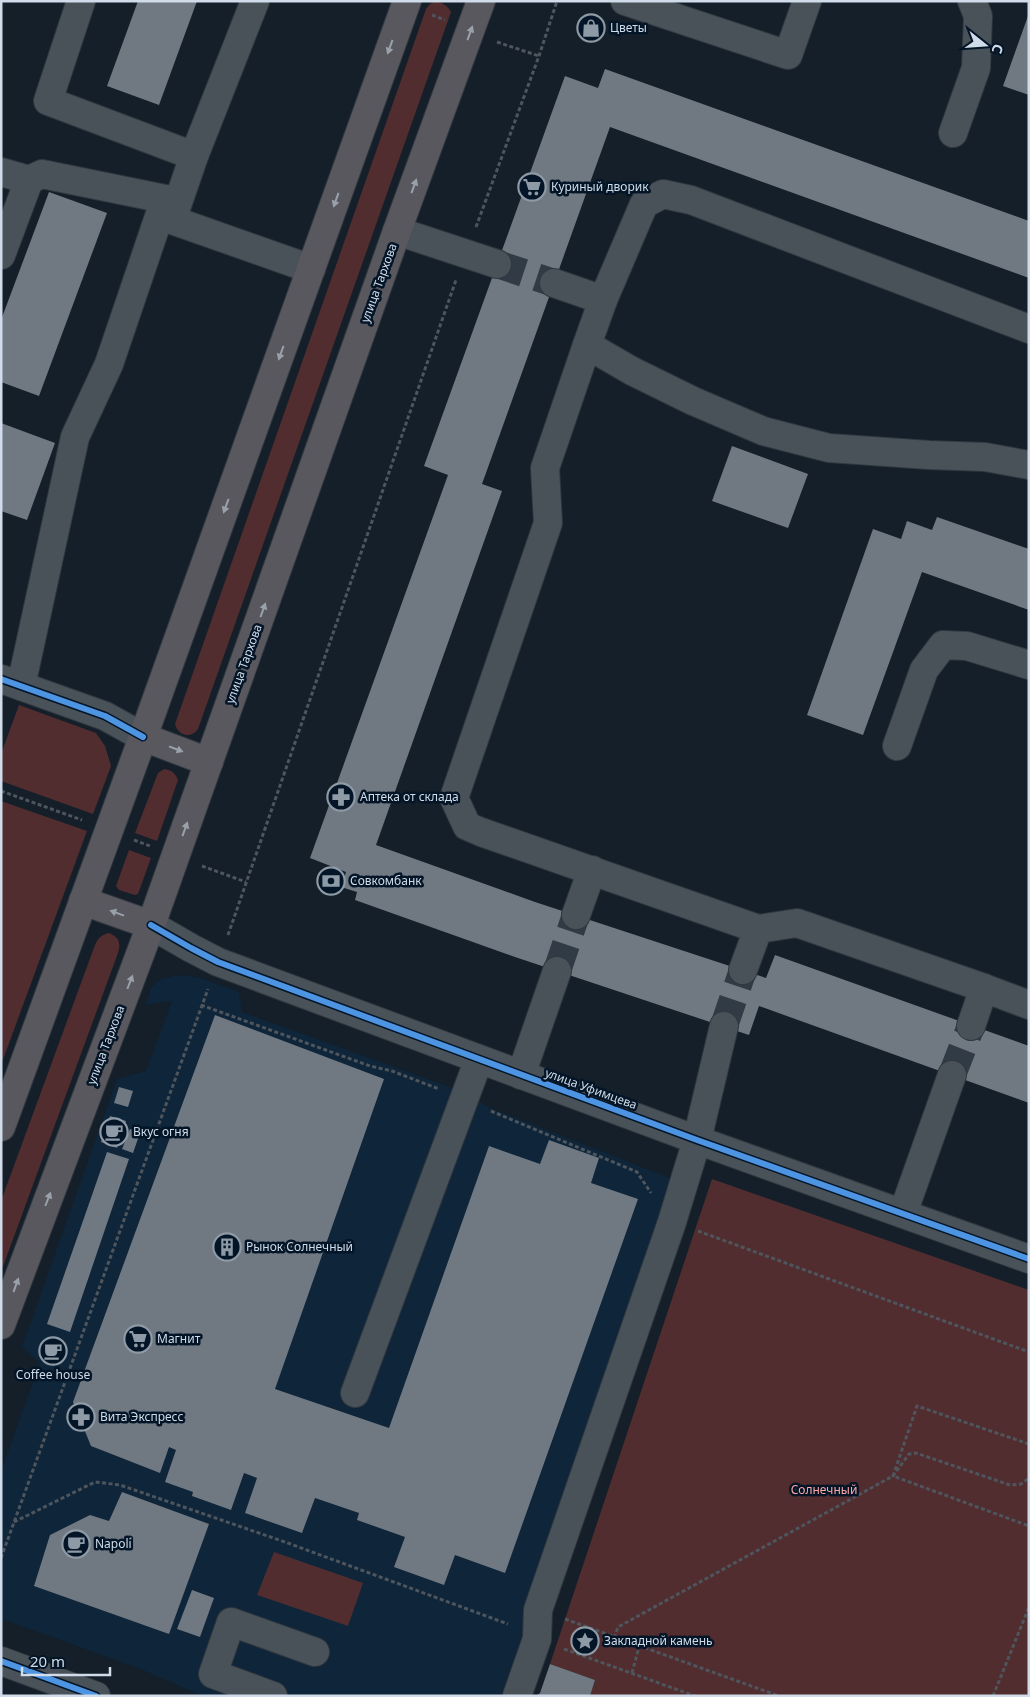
<svg xmlns="http://www.w3.org/2000/svg" width="1030" height="1697" font-family="'Noto Sans',sans-serif">
	<rect width="100%" height="100%" fill="#141f29"/>
	<!-- built -->
	<path fill="#0e253a" d="M178 975 197 977 239 992 242 1012 455 1089 493 1109 680 1182 501 1696H203L138 1668 5 1620 1 1622V1471L40 1363 22 1347 117 1079 146 1071 172 1001 145 1005 152 986 161 979Z"/>
	<!-- green -->
	<g fill="#512d2f">
		<path d="M434 2C442 2 447 5 451 12L198 729C191 739 178 736 175 724L426 9 430 4Z"/>
		<path d="M19 705 96 733 105 746 111 766 93 814 1 781V754Z"/>
		<path d="M164 769C172 770 175 773 178 780L157 841 135 833 158 773Z"/>
		<path d="M1 801 87 831 1 1065Z"/>
		<path d="M129 850 151 858 138 894 135 895 119 890 116 886Z"/>
		<path d="M109 933C119 937 121 943 118 953L1 1272V1201L95 945C98 938 101 935 109 933Z"/>
		<path d="M712 1179 1029 1290V1696H590L595 1680 550 1664Z"/>
		<path d="M274 1552 363 1583 348 1626 257 1595Z"/>
	</g>
	<!-- building -->
	<g fill="#707982">
		<path d="M138 1H197L159 105 107 86Z"/>
		<path d="M1028 16H1029V95L1003 86Z"/>
		<path d="M605 69 1029 221V278L610 127 482 484 502 491 376 845 535 902 766 978 775 955 1029 1046V1103L759 1006 749 1035 515 957 355 900 357 892 341 887 346 872 310 858 448 475 424 466 565 76 598 88Z"/>
		<path d="M49 192 107 213 39 396 1 382V320Z"/>
		<path d="M1 423 55 443 27 520 1 511Z"/>
		<path d="M732 446 808 474 788 528 712 501Z"/>
		<path d="M937 517 1029 549V610L922 572 863 735 807 715 873 529 901 539 907 521 932 530Z"/>
		<path d="M215 1015 384 1079 275 1389 389 1428 489 1146 540 1164 549 1140 599 1158 591 1183 638 1199 505 1573 455 1555 444 1585 394 1567 405 1537 357 1520 359 1513 315 1498 302 1533 245 1513 257 1478 244 1473 231 1510 192 1496 193 1492 165 1482 176 1450 169 1447 160 1473 91 1446 73 1402Z"/>
		<path d="M119 1087 133 1091 128 1107 114 1103Z"/>
		<path d="M110 1116 126 1121 117 1148 101 1142Z"/>
		<path d="M130 1129 140 1133 133 1153 122 1149Z"/>
		<path d="M107 1152 129 1159 70 1332 47 1324Z"/>
		<path d="M49 1340 64 1345 57 1362 43 1357Z"/>
		<path d="M122 1492 209 1524 169 1634 34 1586 50 1535 90 1515 109 1521Z"/>
		<path d="M192 1590 214 1598 200 1637 177 1629Z"/>
		<path d="M550 1664 595 1680 590 1696H536L540 1693Z"/>
	</g>
	<g fill="none" stroke-linecap="round" stroke-linejoin="round">
		<!-- minor-tunnel -->
		<g stroke="#303b46" stroke-width="28" stroke-dasharray="28 14" stroke-linecap="butt">
			<path d="M497 264 554 283"/>
			<path d="M557 971 576 915"/>
			<path d="M724 1026 743 970"/>
			<path d="M952 1075 971 1026"/>
		</g>
		<!-- minor casing -->
		<g stroke="#303840" stroke-width="30">
			<g id="minor">
				<path d="M81 1 48 101 194 156"/>
				<path d="M625 1 788 55 807 1"/>
				<path d="M953 133 976 68 978 16 972 1"/>
				<path d="M1 172 29 180"/>
				<path d="M172 220 194 156 255 1"/>
				<path d="M397 231 497 264"/>
				<path d="M1 255 29 180 42 174 165 199 172 220 311 269"/>
				<path d="M554 283 603 300"/>
				<path d="M587 345 632 371 693 401 763 431 829 448 929 455 985 457 1029 465"/>
				<path d="M1 679 105 716 143 737"/>
				<path d="M21 686 75 437 109 364 165 199"/>
				<path d="M897 746 924 670 943 645 967 646 1029 665"/>
				<path d="M576 915 592 870"/>
				<path d="M151 925 191 948 218 962 697 1140 1029 1259"/>
				<path d="M758 929 481 832 467 826 454 798 548 523 545 468 587 345 603 300 644 204 663 194 691 200 1029 329"/>
				<path d="M743 970 758 929 797 923 984 988 1029 1005"/>
				<path d="M971 1026 984 988"/>
				<path d="M521 1075 557 971"/>
				<path d="M903 1213 952 1075"/>
				<path d="M355 1393 479 1059"/>
				<path d="M1 1661 96 1696"/>
				<path d="M273 1696 213 1674 231 1622 315 1652"/>
				<path d="M517 1696 537 1639 538 1610 672 1222 697 1140 724 1026"/>
			</g>
		</g>
		<!-- major casing -->
		<g stroke="#303840" stroke-width="30">
			<g id="major">
				<path d="M143 737 209 762"/>
				<path d="M83 901 151 925"/>
				<path d="M1 1127 143 737 407 1"/>
				<path d="M1 1325 151 925 397 231 481 1"/>
			</g>
		</g>
		<!-- path -->
		<g stroke="#4e555d" stroke-width="3" stroke-dasharray="4 2.5" stroke-linecap="butt">
			<path d="M432 15 445 20"/>
			<path d="M497 42 539 56"/>
			<path d="M476 227 539 56 557 1"/>
			<path d="M1 791 82 820"/>
			<path d="M134 840 150 846"/>
			<path d="M202 866 246 882"/>
			<path d="M228 935 456 280"/>
			<path d="M201 1005 370 1066 392 1071 439 1089"/>
			<path d="M491 1111 637 1172 651 1193"/>
			<path d="M698 1231 1029 1352"/>
			<path d="M1029 1444 917 1406 893 1476 1029 1526"/>
			<path d="M14 1522 95 1482 120 1485 285 1542 508 1624"/>
			<path d="M1 1558 208 989"/>
			<path d="M565 1619 779 1696"/>
			<path d="M614 1638 618 1627 893 1476 909 1454 916 1453 1010 1485 1021 1484 1029 1478"/>
			<path d="M564 1649 695 1696"/>
			<path d="M632 1673 639 1647"/>
			<path d="M993 1696 1029 1607"/>
		</g>
		<!-- minor -->
		<use href="#minor" stroke="#4a5259" stroke-width="28"/>
		<!-- major -->
		<use href="#major" stroke="#58585e" stroke-width="28"/>
		<!-- cycleway casing -->
		<g stroke="#041527" stroke-width="9">
			<g id="cycleway">
				<path d="M1 679 105 716 143 737"/>
				<path d="M151 925 191 948 218 962 697 1140 1029 1259"/>
				<path d="M1 1661 96 1696"/>
			</g>
		</g>
		<!-- cycleway -->
		<use href="#cycleway" stroke="#4d94e3" stroke-width="6"/>
	</g>
	<!-- one-way arrows -->
	<defs><path id="oneway-solid" d="M-6-.8H1V-3.2L6.5 0L1 3.2V.8H-6Z" transform="scale(1.25)"/></defs>
	<g fill="#9aa1aa">
		<use href="#oneway-solid" transform="translate(470 33) rotate(-70)"/>
		<use href="#oneway-solid" transform="translate(390 47) rotate(110)"/>
		<use href="#oneway-solid" transform="translate(414 186) rotate(-70)"/>
		<use href="#oneway-solid" transform="translate(336 200) rotate(110)"/>
		<use href="#oneway-solid" transform="translate(281 353) rotate(110)"/>
		<use href="#oneway-solid" transform="translate(226 506) rotate(110)"/>
		<use href="#oneway-solid" transform="translate(263 610) rotate(-70)"/>
		<use href="#oneway-solid" transform="translate(176 749) rotate(21)"/>
		<use href="#oneway-solid" transform="translate(185 829) rotate(-70)"/>
		<use href="#oneway-solid" transform="translate(117 913) rotate(-160)"/>
		<use href="#oneway-solid" transform="translate(130 982) rotate(-69)"/>
		<use href="#oneway-solid" transform="translate(48 1199) rotate(-69)"/>
		<use href="#oneway-solid" transform="translate(16 1285) rotate(-70)"/>
	</g>
	<!-- icons -->
	<defs>
		<g id="shop-ring" transform="scale(1.4375)"><circle r="9.5" fill="#041527" stroke="#8e9aa6" stroke-width="1.5"/><path d="M-5-2.5h2.3a2.7 3.5 0 0 1 5.4 0H5L5.5 6h-11ZM-1.5-2.5h3a1.5 2.3 0 0 0-3 0Z" fill="#8e9aa6"/></g>
		<g id="supermarket-ring" transform="scale(1.4375)"><circle r="9.5" fill="#041527" stroke="#8e9aa6" stroke-width="1.5"/><path d="M-6-5.5h2.5l.6 2H6L4.5 2H-2.5L-4.4-4H-6ZM-1.5 3.2a1.3 1.3 0 1 0 .1 0ZM3 3.2a1.3 1.3 0 1 0 .1 0Z" fill="#8e9aa6"/></g>
		<g id="pharmacy-ring" transform="scale(1.4375)"><circle r="9.5" fill="#041527" stroke="#8e9aa6" stroke-width="1.5"/><path d="M-2-6h4v4h4v4h-4v4h-4v-4h-4v-4h4Z" fill="#8e9aa6"/></g>
		<g id="bank-ring" transform="scale(1.4375)"><circle r="9.5" fill="#041527" stroke="#8e9aa6" stroke-width="1.5"/><path d="M-6-4H6V4H-6ZM0-2.3a2.3 2.3 0 1 0 0 4.6a2.3 2.3 0 1 0 0-4.6Z" fill="#8e9aa6"/></g>
		<g id="cafe-ring" transform="scale(1.4375)"><circle r="9.5" fill="#041527" stroke="#8e9aa6" stroke-width="1.5"/><path d="M-5.5-4.5H6V0H3Q3 3.5 0 3.5H-2.5Q-5.5 3.5-5.5 0ZM3-3.2v2h1.7v-2ZM-6 4.5H4V6H-6Z" fill="#8e9aa6"/></g>
		<g id="building-ring" transform="scale(1.4375)"><circle r="9.5" fill="#041527" stroke="#8e9aa6" stroke-width="1.5"/><path d="M-4-6H4V6H1V3H-1V6H-4ZM-2.5-4.3h1.7v1.8h-1.7ZM.8-4.3h1.7v1.8H.8ZM-2.5-1h1.7V.8h-1.7ZM.8-1h1.7V.8H.8Z" fill="#8e9aa6"/></g>
		<g id="sight-ring" transform="scale(1.4375)"><circle r="9.5" fill="#041527" stroke="#8e9aa6" stroke-width="1.5"/><path d="M0-6L1.8-2.2L6-1.7L2.9 1.2L3.7 5.4L0 3.3L-3.7 5.4L-2.9 1.2L-6-1.7L-1.8-2.2Z" fill="#8e9aa6"/></g>
	</defs>
	<g fill-rule="evenodd">
		<use href="#shop-ring" x="591" y="28"/>
		<use href="#supermarket-ring" x="532" y="187"/>
		<use href="#pharmacy-ring" x="341" y="797"/>
		<use href="#bank-ring" x="331" y="881"/>
		<use href="#cafe-ring" x="114" y="1132"/>
		<use href="#building-ring" x="227" y="1247"/>
		<use href="#supermarket-ring" x="138" y="1339"/>
		<use href="#cafe-ring" x="53" y="1351"/>
		<use href="#pharmacy-ring" x="81" y="1417"/>
		<use href="#cafe-ring" x="76" y="1544"/>
		<use href="#sight-ring" x="585" y="1641"/>
	</g>
	<g text-anchor="middle" stroke-width="5" stroke-linejoin="round" paint-order="stroke">
		<!-- poi labels -->
		<g font-size="12" fill="#d0dce9" stroke="#041527" text-anchor="start">
			<text x="610" y="32">Цветы</text>
			<text x="551" y="191">Куриный дворик</text>
			<text x="360" y="801">Аптека от склада</text>
			<text x="350" y="885">Совкомбанк</text>
			<text x="133" y="1136">Вкус огня</text>
			<text x="246" y="1251">Рынок Солнечный</text>
			<text x="157" y="1343">Магнит</text>
			<text x="53" y="1379" text-anchor="middle">Coffee house</text>
			<text x="100" y="1421">Вита Экспресс</text>
			<text x="95" y="1548">Napoli</text>
			<text x="604" y="1645">Закладной камень</text>
		</g>
		<!-- street labels -->
		<g font-size="12" fill="#d0dce9" stroke="#041527">
			<text transform="translate(379 283) rotate(-70)" y="4">улица Тархова</text>
			<text transform="translate(244 664) rotate(-70)" y="4">улица Тархова</text>
			<text transform="translate(106 1045) rotate(-69)" y="4">улица Тархова</text>
			<text transform="translate(591 1089) rotate(20)" y="4">улица Уфимцева</text>
		</g>
		<!-- park labels -->
		<g font-size="12" fill="#fea6a6" stroke="#041527">
			<text x="824" y="1494">Солнечный</text>
		</g>
	</g>
	<!-- border -->
	<rect width="1030" height="1697" fill="none" stroke="#d0dce9" stroke-width="5"/>
	<!-- north arrow -->
	<g transform="translate(985 45) rotate(107)" stroke="#041527" stroke-width="4" paint-order="stroke">
	<path d="M0-4L9 19L0 12L-9 19Z" fill="#d0dce9"/>
	<text y="-8" font-size="14" font-weight="bold" text-anchor="middle" fill="#d0dce9">С</text>
	</g>
	<!-- scale -->
	<path d="M22 1667v8h88v-8" fill="none" stroke="#d0dce9" stroke-width="2.5"/>
	<text x="30" y="1667" font-size="15" fill="#d0dce9" stroke="#041527" stroke-width="4" paint-order="stroke">20 m</text>
</svg>
